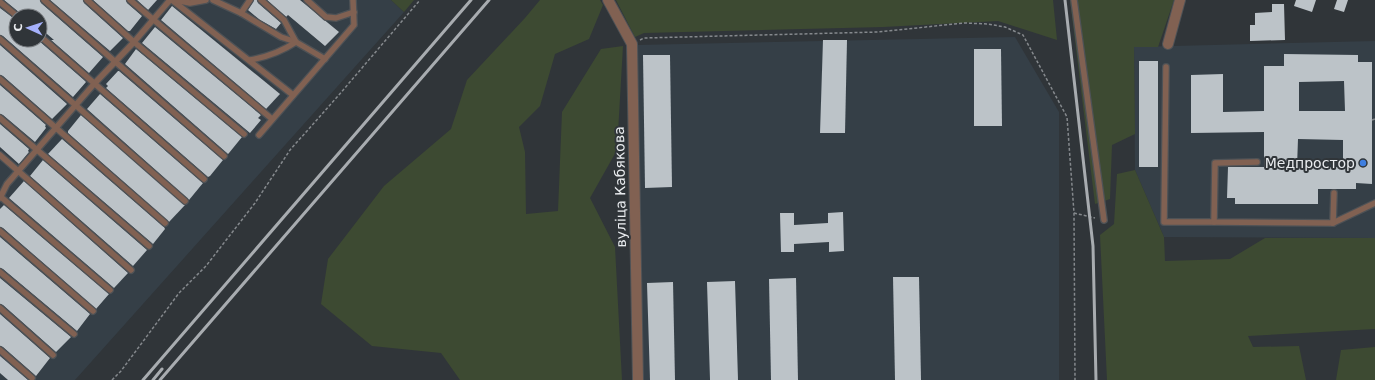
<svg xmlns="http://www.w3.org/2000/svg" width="1375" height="380" font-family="'DejaVu Sans',sans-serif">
	<rect width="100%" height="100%" fill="#303539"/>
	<!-- built -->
	<g fill="#353f47" fill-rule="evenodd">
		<path d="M0 0H391L404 12 75 380H0ZM16 16H40V40H16Z"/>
		<path d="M1015 37 1059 112V380H643L637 45Z"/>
		<path d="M1375 41V238L1164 237 1135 170 1134 47Z"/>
	</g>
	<!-- green -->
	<g fill="#3d4a32">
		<path d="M391 0H414L404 12Z"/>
		<path d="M540 0H600L603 5 589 39 555 54 540 106 519 127 525 152 526 214 558 211 562 112 601 49 623 46 617 150 590 198 615 247 622 380H460L441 353 372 346 321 304 328 259 384 186 451 129 467 80 525 18Z"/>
		<path d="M616 0H1053L1057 40 998 21 883 27 644 33 635 37Z"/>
		<path d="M1070 0H1174L1158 47H1134L1135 134 1112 145 1110 199 1095 204Z"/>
		<path d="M1135 170 1164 237 1165 261 1230 259 1265 238H1375V329L1248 336 1253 347 1299 346 1306 380H1107L1100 235 1114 224 1117 174Z"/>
		<path d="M1375 347V380H1336L1341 350Z"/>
	</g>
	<!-- building -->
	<g fill="#bcc3c8" fill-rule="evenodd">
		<path d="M4 0H40L41 3 103 57 89 73 51 40H54L40 28V16H21L20 13Z"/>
		<path d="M50 0H83L84 3 123 38 110 51Z"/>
		<path d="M93 0H126L127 3 142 16 130 31H128Z"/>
		<path d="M137 0H157L148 10Z"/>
		<path d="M254 0H257L258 3 281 23 276 29 260 20 248 10Z"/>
		<path d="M267 0H300L339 32 325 46 288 15 286 17Z"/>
		<path d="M1296 0H1316L1312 12 1294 6Z"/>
		<path d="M1337 0H1348L1344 12 1334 9Z"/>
		<path d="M1272 4H1284L1285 40 1250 41V25H1255V13L1272 12Z"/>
		<path d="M172 6 280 94 266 109 161 20Z"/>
		<path d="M0 8 16 20V40H38L84 80 86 82 73 97 3 36 0 35Z"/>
		<path d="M155 27 261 115 258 118 261 120 250 133 142 43Z"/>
		<path d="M823 40H847L845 133H820Z"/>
		<path d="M0 45 67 104 52 119 3 76 0 75Z"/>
		<path d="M136 49 242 137 229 153 228 154 125 64Z"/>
		<path d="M974 49H1001L1002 126H974Z"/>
		<path d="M1284 54 1358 55V62H1372V184L1356 183V189H1318V204H1235V198H1227L1228 167H1264V132L1191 133V75L1223 74V112L1264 111V66H1284ZM1344 81 1345 111H1299V82ZM1298 139 1343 140V167H1297Z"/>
		<path d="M643 55H670L672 187 645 188Z"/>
		<rect x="1139" y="61" width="19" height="106"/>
		<path d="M118 71H119L223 160 210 176 208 177 106 88 108 86 106 84Z"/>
		<path d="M0 85 46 125 45 126 46 128 35 142 3 115 0 114Z"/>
		<path d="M100 94 203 183 189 200 87 109Z"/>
		<path d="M81 115 185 205 169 222 68 133V131Z"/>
		<path d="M0 124 29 149 28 151 29 152 19 164 0 147Z"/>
		<path d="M62 139 164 227 165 229 153 244 48 154Z"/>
		<path d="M43 160 147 250 133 266 30 176Z"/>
		<path d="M24 181 128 273 114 288 9 198Z"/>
		<path d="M4 205 109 294 96 309 3 228 0 227V209Z"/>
		<path d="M843 212 844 251 829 252V242L794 244V252H781L780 213H794V225L828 223V213Z"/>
		<path d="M0 237 90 314 77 331 3 269 0 268Z"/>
		<path d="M893 277H919L921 380H895Z"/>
		<path d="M0 278 71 337 56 352 3 305 0 304Z"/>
		<path d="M796 278 798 380H771L769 279Z"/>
		<path d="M735 281 738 380H710L707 282Z"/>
		<path d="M673 282 675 380H650L647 283Z"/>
		<path d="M0 314 50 358 36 376 3 347 0 346Z"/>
		<path d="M0 356 28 380H8L0 373Z"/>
	</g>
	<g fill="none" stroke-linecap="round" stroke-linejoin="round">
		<!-- lane casing -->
		<g stroke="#4e5256" stroke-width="8">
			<g id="lane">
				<path d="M44 0 224 156"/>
				<path d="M87 0 134 42 244 134"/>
				<path d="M130 0 272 119"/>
				<path d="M172 0 293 95"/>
				<path d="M175 0 190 3 206 0"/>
				<path d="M213 0 241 13 281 37 296 42 325 59"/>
				<path d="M307 0 326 17 336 18 354 12"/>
				<path d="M1074 0 1104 220"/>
				<path d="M0 2 17 16"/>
				<path d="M241 13 250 0"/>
				<path d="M40 36 204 179"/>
				<path d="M0 39 185 201"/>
				<path d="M250 60C267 57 281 52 296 42L284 20 261 0"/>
				<path d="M1166 67 1164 222H1214"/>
				<path d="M0 79 165 223"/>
				<path d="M0 118 149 246"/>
				<path d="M259 135 354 25 353 0"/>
				<path d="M0 155 131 270"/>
				<path d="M1257 162 1215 163 1214 222 1333 223 1375 203"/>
				<path d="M1 197 110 290"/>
				<path d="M0 198 7 184 94 84 134 42 170 0"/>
				<path d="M1333 223 1334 193"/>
				<path d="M0 231 93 311"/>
				<path d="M0 272 74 334"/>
				<path d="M0 308 53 355"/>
				<path d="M0 350 32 378"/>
			</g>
		</g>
		<!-- street casing -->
		<g stroke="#4e5256" stroke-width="12">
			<g id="street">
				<path d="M608 0 632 44 638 380"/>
				<path d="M1168 44 1180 0"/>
			</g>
		</g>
		<!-- path -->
		<g stroke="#85898d" stroke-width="1.5" stroke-dasharray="3 2" stroke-linecap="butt">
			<path d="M640 40 644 38 878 32 964 23 988 24 1005 27 1023 35 1067 117 1074 213 1075 380"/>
			<path d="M1372 120 1375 119"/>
			<path d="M1074 213 1095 218"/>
			<path d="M112 380 121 371 179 293 206 266 255 203 290 150 338 96 420 0"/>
		</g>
		<!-- lane -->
		<use href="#lane" stroke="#816152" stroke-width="5.5"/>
		<!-- street -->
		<use href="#street" stroke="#816152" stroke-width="10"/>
		<!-- rail -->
		<g stroke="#a8acb0" stroke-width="3">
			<path d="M1065 0 1093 246 1096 380"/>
			<path d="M143 380 471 0"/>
			<path d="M153 380 162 369"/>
			<path d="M160 380 489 0"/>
		</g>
	</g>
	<!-- markers -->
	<circle fill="#3f7fe0" stroke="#303539" stroke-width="1.5" cx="1363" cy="163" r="4"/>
	<g text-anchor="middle" stroke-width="4" stroke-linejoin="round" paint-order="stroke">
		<!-- poi labels -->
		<g font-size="14" fill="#e9ecef" stroke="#303539" text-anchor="end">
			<text x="1355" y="168">Медпростор</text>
		</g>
		<!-- street labels -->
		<g font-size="14" fill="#e9ecef" stroke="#303539">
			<text transform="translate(620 187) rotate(-91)" y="5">вуліца Кабякова</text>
		</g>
	</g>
	<!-- north arrow -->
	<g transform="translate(28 28) rotate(273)"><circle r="19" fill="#303539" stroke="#7a7e82"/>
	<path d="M0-3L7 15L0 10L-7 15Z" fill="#a5b1fc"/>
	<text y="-6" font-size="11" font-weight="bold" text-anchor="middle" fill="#e9ecef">С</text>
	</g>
</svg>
